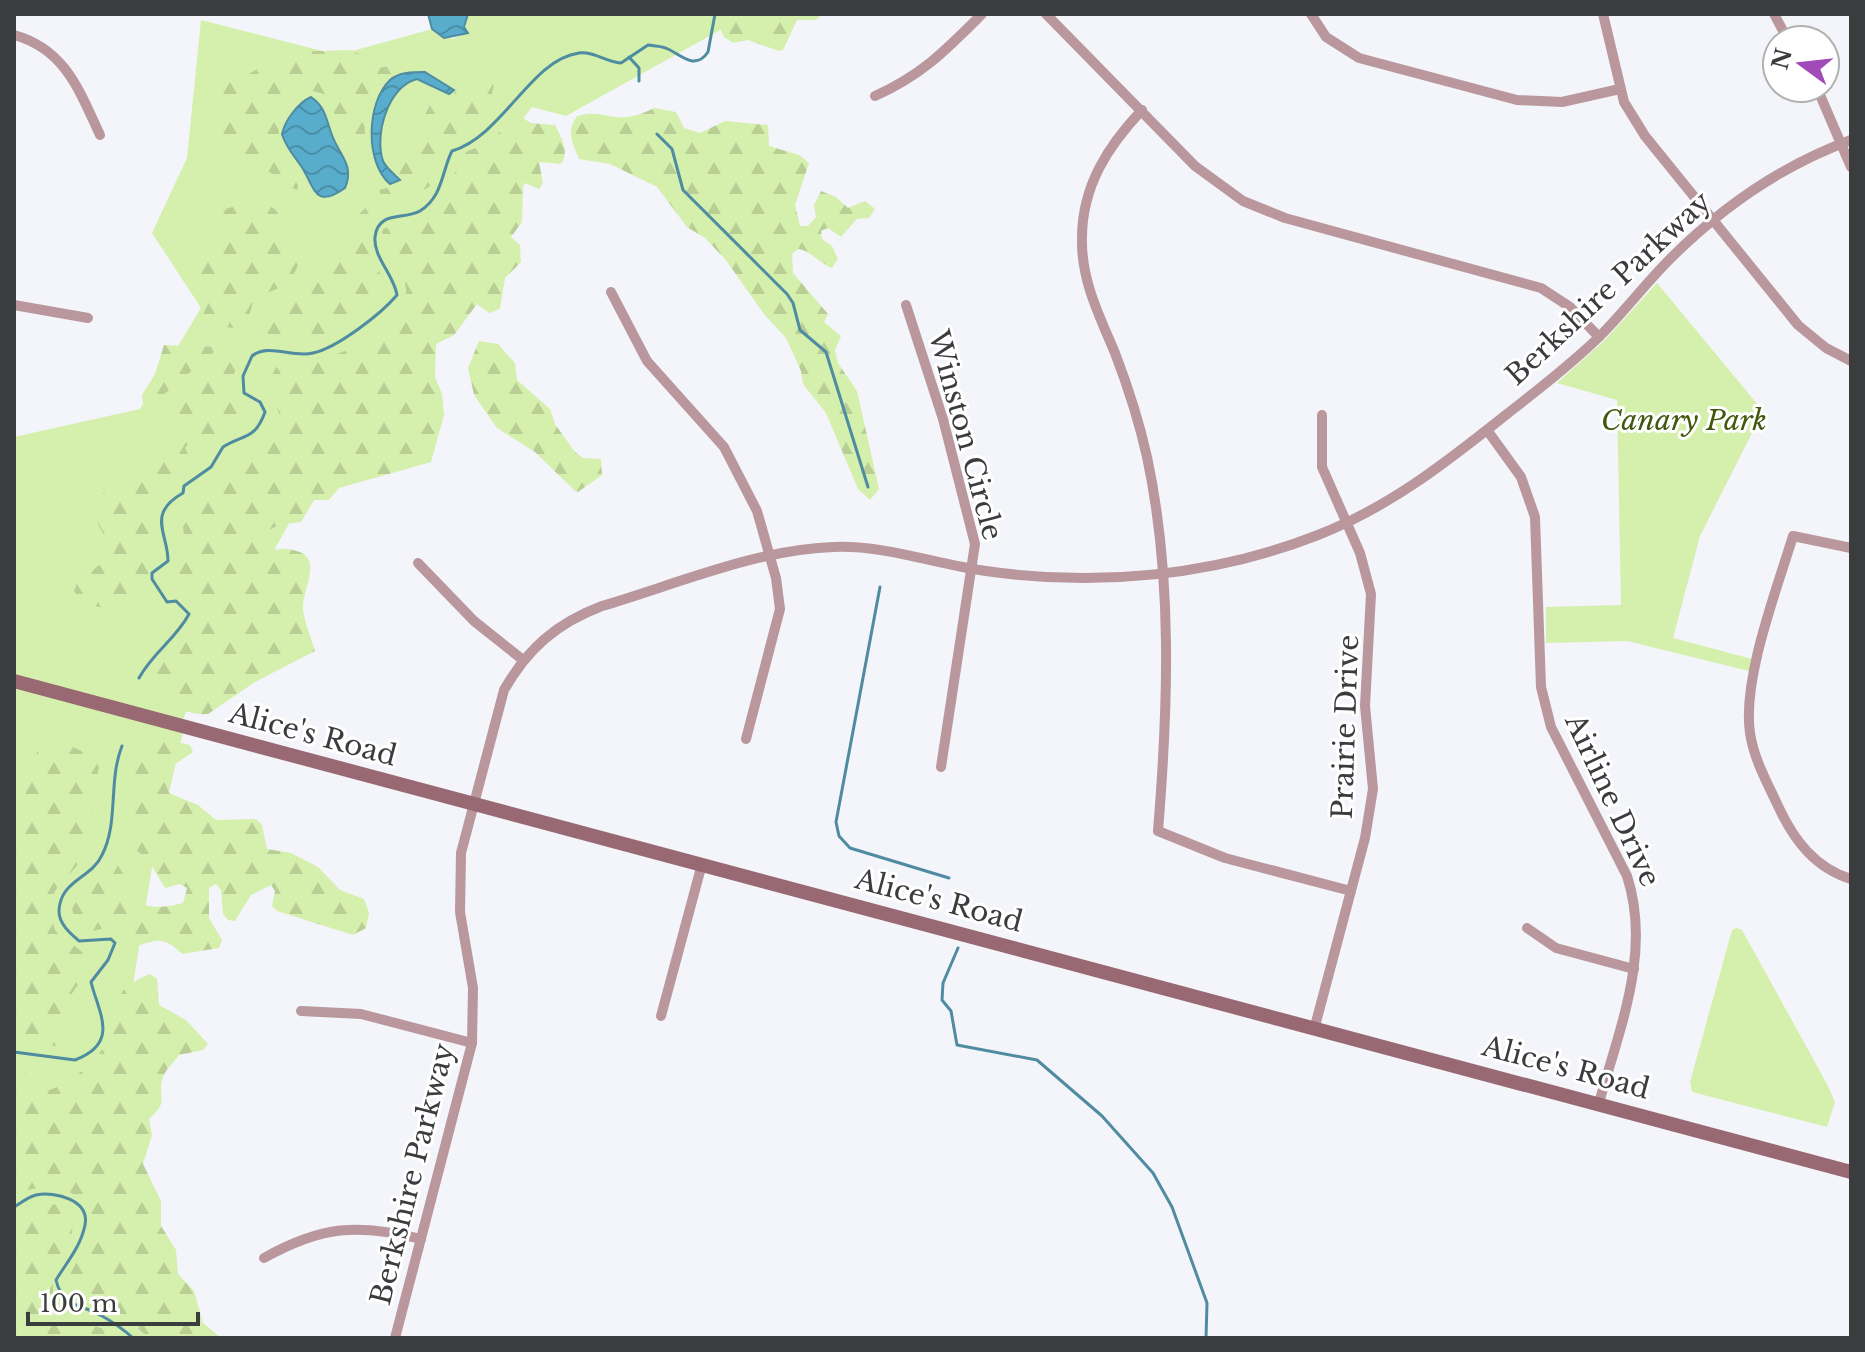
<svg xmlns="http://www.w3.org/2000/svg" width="1865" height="1352" font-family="'Libre Baskerville',serif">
	<defs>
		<pattern id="forest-firs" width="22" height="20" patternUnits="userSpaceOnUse" patternTransform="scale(2)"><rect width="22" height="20" fill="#d5efac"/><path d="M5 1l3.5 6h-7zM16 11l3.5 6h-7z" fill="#b8ce95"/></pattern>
		<pattern id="water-waves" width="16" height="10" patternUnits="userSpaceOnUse" patternTransform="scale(2)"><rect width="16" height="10" fill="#58adcc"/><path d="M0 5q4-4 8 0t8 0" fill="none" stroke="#4a8ea7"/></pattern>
	</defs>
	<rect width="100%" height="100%" fill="#f3f5fa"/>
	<!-- green -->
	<g fill="#d5efac">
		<path d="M468 14H749L566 116 532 107 492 159 189 703 183 720 14 675V437L140 409 201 308 152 233 187 158 201 20 338 55 432 29 452 39 467 33 464 22Z"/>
		<path d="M1657 283 1763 411 1700 536 1673 638 1752 659 1749 671 1627 641 1546 643V607L1621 605 1617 400 1557 383 1605 340Z"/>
		<path d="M14 687 183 732 153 861 112 1114 147 1338H14Z"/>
		<path d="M1737 928 1742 930 1827 1084 1835 1102 1827 1127 1692 1092 1690 1082 1732 930Z"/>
	</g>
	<!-- forest -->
	<g fill="url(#forest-firs)">
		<path d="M730 14H822L816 20H797L783 50 779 51 748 40 733 43 724 37 719 26Z"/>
		<path d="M350 50 364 56 374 69 394 65 395 72C377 80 362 115 365 135 366 144 371 151 371 160L356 161 341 133 328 95 313 91C288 95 274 119 280 143 283 156 293 166 301 175L297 190C285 185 276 175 264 169 255 164 243 165 234 159 211 145 215 102 227 82L242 78 286 52Z"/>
		<path d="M480 78 494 85C486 118 486 137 446 146L434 184 397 205 383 201 379 190 402 184 393 150C397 146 406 144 409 140 418 127 426 115 432 100L452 98 461 81Z"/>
		<path d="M654 108 676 112 684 128 700 133 725 121 768 125 769 146 799 155 809 163 795 205 800 226H808L816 217 814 205 821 191 836 197 848 208 865 201 875 209 869 218 857 219 841 237 828 228 821 231 822 239 832 246 838 259 832 268C819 263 810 250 798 249L792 254 793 273 828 314 824 322 841 336 835 350 838 363 857 391 879 489 870 500 858 489 826 413 803 384 801 371 786 338 764 314 725 259 705 238 687 227 657 187 610 164 579 159C572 142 566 132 577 116 607 107 614 129 654 108Z"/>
		<path d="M521 117 531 123 555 125C561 138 570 150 561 164L539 162 543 183 539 189 525 183 523 187 522 222 511 237 520 245 521 262 505 278 500 309 489 313 477 304 454 335 436 344 435 377 442 394 444 415 431 462 339 488 329 500H314L301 522 279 525 263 533 257 548 260 552C269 553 277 548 285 549 329 552 302 586 303 608 304 621 311 638 315 651L255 682 208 714C185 716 157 700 150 678L162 654 195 624 193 608 171 574 185 549 183 526 193 497 209 482 226 479C240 461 262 443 281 430 284 412 264 390 274 371 283 354 309 359 326 357 351 353 409 319 406 289 404 273 389 258 380 246L383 229 433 210 450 190 461 154 492 141 505 125Z"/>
		<path d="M246 203C260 203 269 201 278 213L270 226 301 249 302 257 289 284 254 298 248 320 237 329 222 326 200 330 199 323 209 302C202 284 177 264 198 248L211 258 219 256 225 241 219 227 222 210Z"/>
		<path d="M369 205 375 210C366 247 371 257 389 290L386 297 359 311 337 332 317 342 273 337 266 333C277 312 296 305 312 289 336 264 343 225 369 205Z"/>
		<path d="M479 341 498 344 515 363 517 380 550 409 555 424 575 452 583 458 601 459 602 475 578 492 574 490 535 452 497 428 474 395 468 368Z"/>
		<path d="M164 345 220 347 149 407 143 403 142 395 155 374Z"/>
		<path d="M234 355 239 360 229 388 242 399 246 414 242 420 221 429 211 450 190 442 185 448C204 485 171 478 159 504 152 520 157 532 157 547 157 551 144 591 142 596L115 609 84 605 74 591 77 583 115 552C105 535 90 519 96 498L137 472 153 453 174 442 171 410C187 392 209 361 234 355Z"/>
		<path d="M51 738 89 754 99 767C92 795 93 827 84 853 75 880 38 884 55 930 62 941 82 947 87 959 92 974 74 986 70 998 66 1014 68 1033 58 1046L14 1043V835L39 745Z"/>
		<path d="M158 738 190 745 193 752 168 769 166 785 169 793 198 805 216 820 256 819 262 825 267 849 291 853 318 867 340 890 364 899 369 913 366 928 353 935 277 911 272 906 275 891 271 885 251 895 235 921 228 920 223 914 221 890 216 884 209 888V918L222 940 219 948 182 954C158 930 152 946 126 947L121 932 114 926 84 933C57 895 79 890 109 864H117L143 905C158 908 169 907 183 903L187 888 180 884 165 888 149 861 131 845 126 812 132 747Z"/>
		<path d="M150 974 157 979 159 1005 186 1020 208 1044 203 1050 179 1055C174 1062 166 1069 163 1077 156 1098 171 1100 149 1119L152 1135 143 1164 161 1201V1226L176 1250 178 1274 194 1291 203 1323 221 1338H149L125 1317 73 1297 67 1292C67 1274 75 1267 83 1251 90 1237 89 1223 88 1207 70 1183 38 1184 14 1195V1074L25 1072 40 1092C61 1090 90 1067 102 1050 125 1018 98 995 150 974Z"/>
		<path d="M43 1202 66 1207 72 1213C75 1236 68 1250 53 1267V1300C73 1332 101 1320 120 1338H14V1216Z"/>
	</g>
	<!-- water -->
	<g fill="url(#water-waves)" stroke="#4f8ba1" stroke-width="2">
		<path d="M428 14H468L464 27 468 33 444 38 432 29Z"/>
		<path d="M425 72 454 90 449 94 417 79C388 86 374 135 383 161 386 168 395 175 400 180L390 184C365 163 366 103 390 80 399 72 413 72 425 72Z"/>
		<path d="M311 97C326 107 326 120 332 135 339 155 355 165 345 188 314 210 315 187 301 166 294 155 286 148 282 134 285 120 298 103 311 97Z"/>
	</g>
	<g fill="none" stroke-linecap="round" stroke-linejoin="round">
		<!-- stream -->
		<g stroke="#4f8ba1" stroke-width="3">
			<path d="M629 57 639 68V81"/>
			<path d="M657 134 672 149 683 190 787 294 793 303 800 330 826 352 868 487"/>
			<path d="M880 587 836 822 839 836 850 848 949 878"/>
			<path d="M139 678C153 652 176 639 189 614L176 601 167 602 152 579V573L168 561C168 533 146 514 183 493L184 486 211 467 223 447C244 434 255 440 265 412L260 402 244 393 243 376 252 356C269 343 292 358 313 353 337 348 381 314 397 295 394 275 373 257 375 237 378 210 405 220 420 211 443 197 442 170 452 151 504 135 530 60 579 53 594 51 606 62 621 63L648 45C653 46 663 46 668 49 681 55 695 71 708 52L715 14"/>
			<path d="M958 948 943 983 942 1000 951 1011 957 1045 1037 1060 1102 1116 1153 1173 1172 1207 1207 1303 1206 1338"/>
			<path d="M14 1052 75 1060C120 1043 99 1014 91 982L108 960 115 943 111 939 79 941C70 933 59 924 59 911 60 880 91 879 102 855 119 822 108 781 122 746"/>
			<path d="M14 1207C21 1203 28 1197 36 1195 55 1191 90 1200 85 1225 81 1246 67 1262 56 1280 63 1309 80 1303 102 1316 113 1322 124 1330 133 1338"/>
		</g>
		<!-- street -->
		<g stroke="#b9979d" stroke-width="10">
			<path d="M1046 14 1195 166 1243 201 1285 218 1541 288 1570 307 1599 337"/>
			<path d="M1311 14 1326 37 1359 58 1517 100 1562 102 1620 89"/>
			<path d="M1603 14 1624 102 1645 136 1798 325 1826 348 1851 361"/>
			<path d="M1774 14 1788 40"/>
			<path d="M14 35C65 49 79 90 100 135"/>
			<path d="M1817 88 1851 167"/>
			<path d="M875 96C922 75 946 50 982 14"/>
			<path d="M1142 110C1108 146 1082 186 1082 238 1081 280 1099 315 1115 353 1128 387 1139 421 1147 457 1173 578 1168 708 1158 831L1225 858 1351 891"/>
			<path d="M611 292 647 361 724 447 757 511 776 578 780 609 746 739"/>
			<path d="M14 305 88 318"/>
			<path d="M906 305 943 419 975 544 941 767"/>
			<path d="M1487 430 1521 477 1535 517 1541 687 1551 727 1627 876C1652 953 1619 1029 1599 1103"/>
			<path d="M1851 548 1793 536C1777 589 1742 679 1750 733 1754 760 1768 784 1779 808 1794 840 1815 868 1851 879"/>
			<path d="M418 563 474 621 523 660"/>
			<path d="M1527 928 1556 948 1634 969"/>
			<path d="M301 1011 361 1014 472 1043"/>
			<path d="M661 1016 702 864"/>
			<path d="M1315 1026 1365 838 1373 789 1365 706 1371 594 1360 553 1322 467V415"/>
			<path d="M264 1258C321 1226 358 1223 421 1239"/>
			<path d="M395 1338 472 1043 473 988 460 912 461 853 504 690C528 648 557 623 602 606 674 585 758 549 834 547 885 545 935 564 986 571 1097 587 1214 576 1318 535 1390 507 1448 461 1507 414 1539 389 1570 365 1599 337 1624 312 1645 284 1670 259 1721 208 1783 165 1851 140"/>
		</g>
		<!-- secondary -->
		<path stroke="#996973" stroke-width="14" d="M14 681 1851 1172"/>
	</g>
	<g text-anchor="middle" stroke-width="6" stroke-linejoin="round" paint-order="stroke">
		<!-- street labels -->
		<g font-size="28" fill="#3b3c3d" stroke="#fff">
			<text transform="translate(1608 288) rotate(-43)" y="10">Berkshire Parkway</text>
			<text transform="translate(966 435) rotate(75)" y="10">Winston Circle</text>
			<text transform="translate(1345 727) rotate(-88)" y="10">Prairie Drive</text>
			<text transform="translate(313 734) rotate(15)" y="10">Alice's Road</text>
			<text transform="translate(1613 800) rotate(65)" y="10">Airline Drive</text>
			<text transform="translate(939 900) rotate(15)" y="10">Alice's Road</text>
			<text transform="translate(1566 1067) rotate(15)" y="10">Alice's Road</text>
			<text transform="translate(412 1174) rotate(-76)" y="10">Berkshire Parkway</text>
		</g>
		<!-- park labels -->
		<g font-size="28" font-style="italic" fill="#42580f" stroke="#fff">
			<text x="1684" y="430">Canary Park</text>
		</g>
	</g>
	<!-- border -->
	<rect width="1865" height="1352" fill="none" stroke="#3b3c3d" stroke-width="32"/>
	<!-- north arrow -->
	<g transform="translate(1801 64) rotate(285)"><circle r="38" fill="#ffffff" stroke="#b1b1b1" stroke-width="2"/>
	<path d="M0-6L14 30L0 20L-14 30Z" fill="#a04bb9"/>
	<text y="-12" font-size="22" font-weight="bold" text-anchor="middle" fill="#3b3c3d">N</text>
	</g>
	<!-- scale -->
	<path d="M28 1312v12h170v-12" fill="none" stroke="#3b3c3d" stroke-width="4"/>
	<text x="40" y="1312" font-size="24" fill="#3b3c3d" stroke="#ffffff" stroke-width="6" paint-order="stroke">100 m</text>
</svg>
